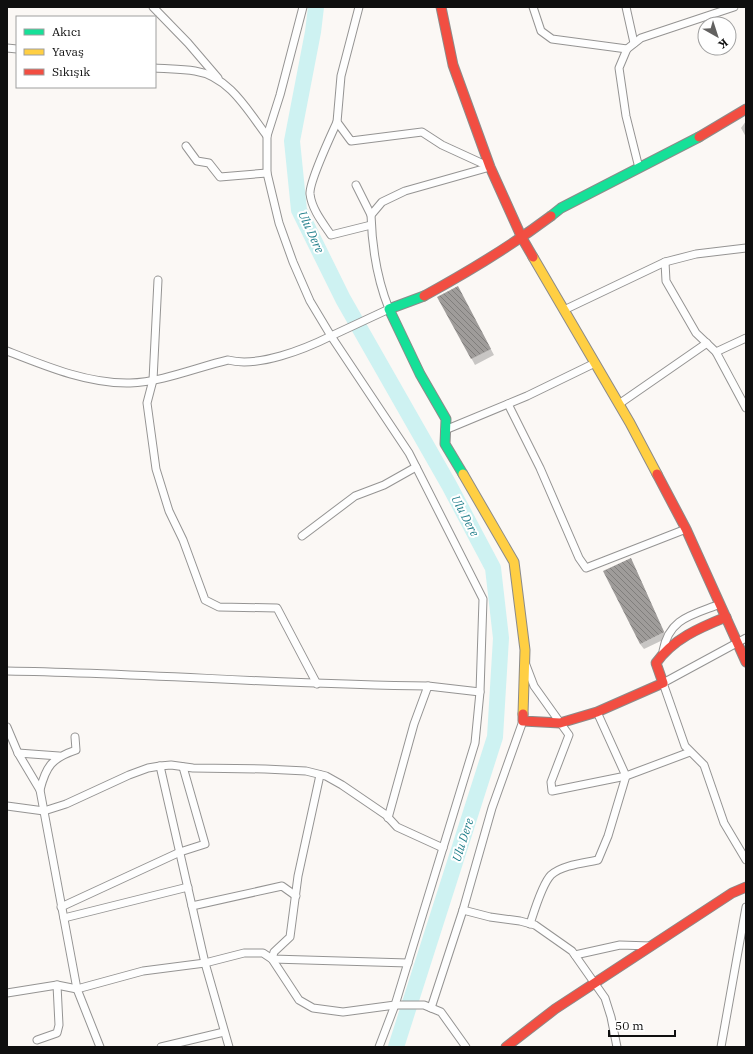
<svg xmlns="http://www.w3.org/2000/svg" width="753" height="1054" font-family="'IBM Plex Serif',serif">
	<defs>
		<pattern id="building-back-hatch" width="6" height="6" patternUnits="userSpaceOnUse"><rect width="6" height="6" fill="#9f9c9a"/><path d="M-1 5l2 2M0 0l6 6M5-1l2 2" fill="none" stroke="#807e7c"/></pattern>
	</defs>
	<rect width="100%" height="100%" fill="#fbf8f5"/>
	<!-- shadow -->
	<g fill="#0003">
		<path d="M746 121V137L741 128Z"/>
		<path d="M461 293 494 355 475 365 438 297Z"/>
		<path d="M634 565 667 638 644 649 640 644Z"/>
	</g>
	<g fill="none" stroke-linecap="round" stroke-linejoin="round">
		<!-- river -->
		<path stroke="#cef2f2" stroke-width="16" d="M316 7 313 32 292 141 299 210 343 299 449 485 493 568 501 638 495 737 396 1047"/>
	</g>
	<!-- building -->
	<g fill="url(#building-back-hatch)">
		<path d="M458 286 491 349 471 359 437 297Z"/>
		<path d="M631 558 664 632 640 644 603 571Z"/>
	</g>
	<g fill="none" stroke-linecap="round" stroke-linejoin="round">
		<!-- street casing -->
		<g stroke="#959493" stroke-width="9">
			<g id="street">
				<path d="M153 7 188 43 218 78"/>
				<path d="M359 7 341 76 337 122 351 141 422 132 442 145 490 167"/>
				<path d="M533 7 541 31 552 39 627 49"/>
				<path d="M626 7 634 43"/>
				<path d="M7 48 17 49"/>
				<path d="M155 68C168 69 182 69 195 71 229 76 248 111 267 136"/>
				<path d="M337 122C331 135 309 183 310 194 312 210 323 223 331 235L371 225"/>
				<path d="M186 146 197 161 209 163 220 177 267 173"/>
				<path d="M639 168 626 116 619 68 627 49 641 38 734 7"/>
				<path d="M356 185 371 215"/>
				<path d="M665 262 666 281 696 333 716 352 746 408"/>
				<path d="M158 280 153 380 147 403 156 469 169 511 183 540 205 600 219 607 277 608 317 684"/>
				<path d="M564 310 665 262 696 254 746 248"/>
				<path d="M7 351C45 366 88 384 130 383 162 382 198 367 228 360 258 368 305 349 331 336L310 301 293 262 279 223 267 173V136L280 95 303 7"/>
				<path d="M716 352 746 338"/>
				<path d="M508 404 540 468 579 558 586 568 686 529"/>
				<path d="M619 404 707 343"/>
				<path d="M445 430 527 396 595 363"/>
				<path d="M302 536 355 496 384 485 416 467"/>
				<path d="M746 638 663 683 685 746 704 765 724 823 746 860"/>
				<path d="M663 651C669 618 692 615 720 604"/>
				<path d="M526 665 534 686 569 735 551 782 552 791 626 776 597 712"/>
				<path d="M7 671C147 673 287 685 428 686"/>
				<path d="M7 727 18 753 40 790 77 989 100 1047"/>
				<path d="M18 753 59 756"/>
				<path d="M160 766 205 963 229 1047"/>
				<path d="M320 775 298 876 290 937 274 952 272 959 408 963"/>
				<path d="M40 790C46 766 52 758 76 750L75 737"/>
				<path d="M7 806 44 811 66 804 129 775 148 768 160 766 171 765 193 768 265 769 306 771 326 776 342 785 386 815 397 827 443 848"/>
				<path d="M388 818 414 724 428 686 480 692"/>
				<path d="M192 906 282 886 296 896"/>
				<path d="M61 907 180 852 205 844 183 767"/>
				<path d="M463 910 490 917 520 921 535 925 572 951 605 998 611 1017 617 1047"/>
				<path d="M64 918 188 887"/>
				<path d="M530 924C534 912 542 884 551 875 562 865 584 863 598 860L608 836 626 776 690 752"/>
				<path d="M575 955 620 945 651 946"/>
				<path d="M7 993 57 985 77 989 143 971 205 963 244 953H263L272 959 299 1000 313 1008 343 1012 395 1005H424L441 1012 466 1047"/>
				<path d="M431 1008 463 910 492 808 523 721"/>
				<path d="M37 1040 57 1033 59 1025 57 985"/>
				<path d="M161 1047 224 1032"/>
				<path d="M379 1047 395 1005 475 743 480 692 483 599 409 453 331 336 389 309C377 279 372 247 371 215L382 202 405 191 490 167"/>
				<path d="M721 1047 746 907"/>
			</g>
		</g>
		<!-- fast casing -->
		<g stroke="#8c8b89" stroke-width="11">
			<g id="fast">
				<path d="M551 216 561 208 699 137"/>
				<path d="M424 296 389 309 420 374 446 419 445 444 463 474"/>
			</g>
		</g>
		<!-- slow casing -->
		<g stroke="#8c8b89" stroke-width="11">
			<g id="slow">
				<path d="M533 257 630 423 657 474"/>
				<path d="M463 474 514 562 525 650 523 714"/>
			</g>
		</g>
		<!-- jam casing -->
		<g stroke="#8c8b89" stroke-width="11">
			<g id="jam">
				<path d="M441 7 453 65 490 167 522 238 533 257"/>
				<path d="M699 137 746 109"/>
				<path d="M424 296C468 272 511 246 551 216"/>
				<path d="M657 474 686 529 746 662"/>
				<path d="M523 714V721L560 723 597 712 663 683 656 663C673 639 699 628 726 617"/>
				<path d="M506 1047 555 1009 732 893 746 887"/>
			</g>
		</g>
		<!-- street -->
		<use href="#street" stroke="#fefefe" stroke-width="7"/>
		<!-- fast -->
		<use href="#fast" stroke="#16e098" stroke-width="9"/>
		<!-- slow -->
		<use href="#slow" stroke="#ffcf43" stroke-width="9"/>
		<!-- jam -->
		<use href="#jam" stroke="#f24e42" stroke-width="9"/>
	</g>
	<g text-anchor="middle" stroke-width="4" stroke-linejoin="round" paint-order="stroke">
		<!-- water labels -->
		<g font-size="12" font-style="italic" fill="#207e8a" stroke="#fff">
			<text transform="translate(311 232) rotate(65)" y="4">Ulu Dere</text>
			<text transform="translate(465 516) rotate(62)" y="4">Ulu Dere</text>
			<text transform="translate(463 840) rotate(-72)" y="4">Ulu Dere</text>
		</g>
	</g>
	<!-- border -->
	<rect width="753" height="1054" fill="none" stroke="#0f0f0f" stroke-width="16"/>
	<!-- legend -->
	<rect x="16" y="16" width="140" height="72" fill="#ffffff" stroke="#9f9f9f"/>
	<rect x="24" y="29" width="20" height="6" fill="#16e098" stroke="#9f9f9f"/>
	<text x="52" y="36" font-size="12" fill="#0f0f0f">Akıcı</text>
	<rect x="24" y="49" width="20" height="6" fill="#ffcf43" stroke="#9f9f9f"/>
	<text x="52" y="56" font-size="12" fill="#0f0f0f">Yavaş</text>
	<rect x="24" y="69" width="20" height="6" fill="#f24e42" stroke="#9f9f9f"/>
	<text x="52" y="76" font-size="12" fill="#0f0f0f">Sıkışık</text>
	<!-- north arrow -->
	<g transform="translate(717 36) rotate(141)"><circle r="19" fill="#ffffff" stroke="#9f9f9f"/>
	<path d="M0-3L7 15L0 10L-7 15Z" fill="#626160"/>
	<text y="-6" font-size="11" font-weight="bold" text-anchor="middle" fill="#0f0f0f">K</text>
	</g>
	<!-- scale -->
	<path d="M609 1030v6h66v-6" fill="none" stroke="#0f0f0f" stroke-width="2"/>
	<text x="615" y="1030" font-size="12" fill="#0f0f0f" stroke="#ffffff" stroke-width="3" paint-order="stroke">50 m</text>
</svg>
